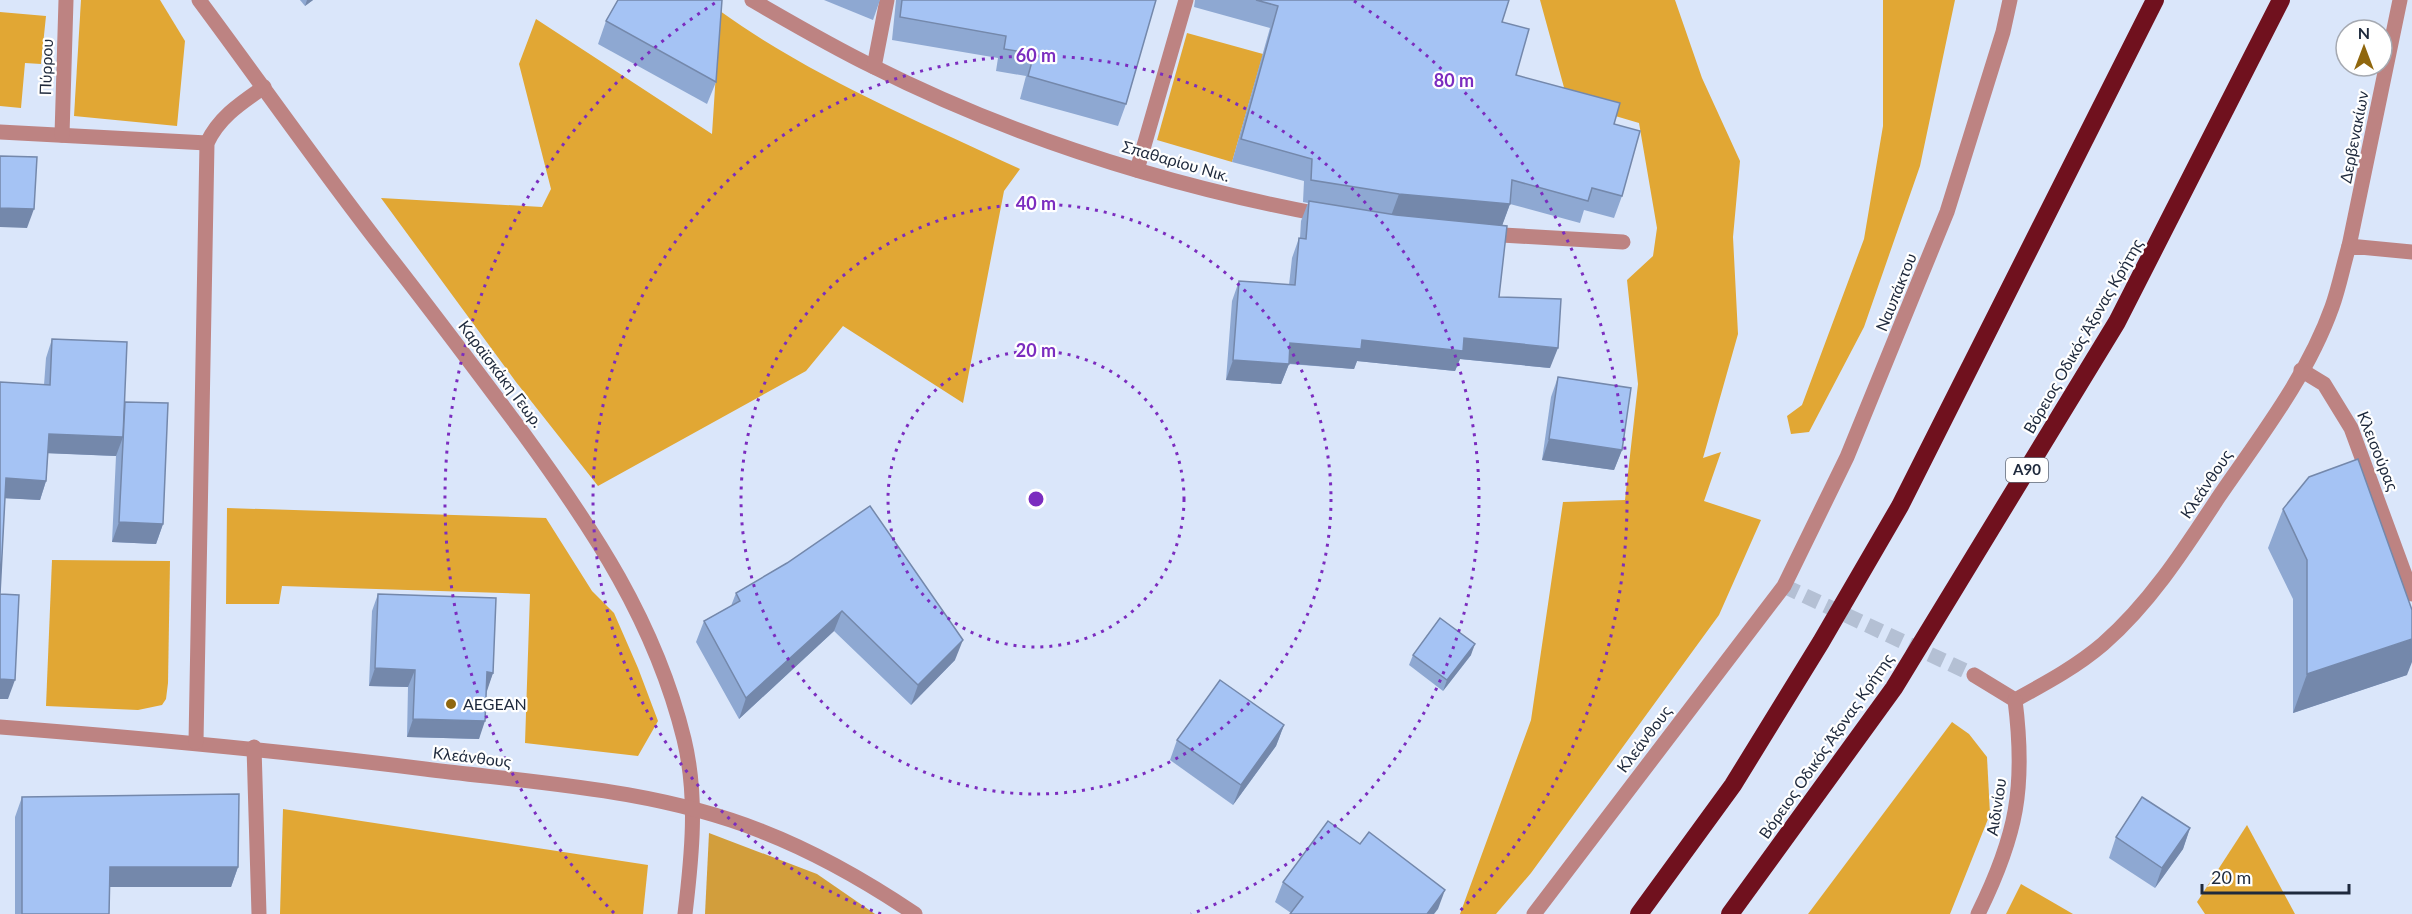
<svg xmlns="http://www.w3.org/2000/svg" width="2412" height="914" font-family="Lato,sans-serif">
	<rect width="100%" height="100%" fill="#dae6fa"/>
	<!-- green -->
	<g fill="#e1a734">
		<path d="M81 0H160L185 41 177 126 74 116Z"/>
		<path d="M1540 0H1675L1702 78 1740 161 1733 237 1738 334 1703 458 1721 452 1704 501 1761 520 1719 615 1531 873 1496 914H1460L1531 720 1563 502 1625 500 1638 384 1627 280 1653 256 1657 228 1639 123 1568 102Z"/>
		<path d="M1883 0H1955L1920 166 1864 327 1809 432 1791 434 1787 416 1802 405 1864 239 1883 126Z"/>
		<path d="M720 11C810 76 920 122 1020 169L1004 191 963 403 843 326 806 371 598 486 516 382 381 198 542 207 551 189 519 64 536 19 712 134Z"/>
		<path d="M0 12 46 16 41 64 25 63 21 108 0 106Z"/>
		<path d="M1187 33 1263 54 1232 162 1157 140Z"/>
		<path d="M227 508 546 518 592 591 614 613 638 668 658 721 638 756 525 743 530 594 282 586 279 604H226Z"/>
		<path d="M52 560 170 561 168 683 166 699 162 705 138 710 46 706Z"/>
		<path d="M1952 722 1969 734 1987 757 1990 814 1950 914H1808Z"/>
		<path d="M283 809 648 865 643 914H280Z"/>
		<path d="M2247 825 2295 914H2205L2197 902Z"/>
		<path d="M2021 884 2073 914H2006Z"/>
	</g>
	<!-- forest -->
	<path fill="#d29e3c" d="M709 833 817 874 875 914H705Z"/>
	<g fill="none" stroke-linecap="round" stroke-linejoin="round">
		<!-- minor-tunnel -->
		<path stroke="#b4c0d4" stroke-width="15" stroke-dasharray="15 8" stroke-linecap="butt" d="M1784 586 1974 675"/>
		<!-- minor -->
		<g stroke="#bd8382" stroke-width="15">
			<path d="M199 0C260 82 318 165 380 245 429 307 476 370 523 433 593 529 655 621 684 739 698 797 692 855 685 914"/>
			<path d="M752 0C792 23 831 46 872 66 1013 137 1169 186 1324 215"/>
			<path d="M874 67 887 0"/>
			<path d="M0 132 207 143"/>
			<path d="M62 135 66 0"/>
			<path d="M1137 170 1186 0"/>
			<path d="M1485 234 1623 242"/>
			<path d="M2349 246 2400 0"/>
			<path d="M2301 370 2324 384 2351 428 2412 594"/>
			<path d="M1974 675 2015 700"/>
			<path d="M2015 700C2046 683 2076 667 2103 644 2150 603 2184 550 2218 498 2259 438 2307 377 2332 307 2339 288 2343 266 2349 246L2412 252"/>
			<path d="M0 727C142 738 283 751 425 769 537 783 655 789 761 831 815 852 866 881 915 914"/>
			<path d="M196 742 207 143C219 117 241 103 264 87"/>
			<path d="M254 747 259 914"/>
			<path d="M1534 914 1784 586 1847 457 1947 212 2003 32 2010 0"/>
			<path d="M1978 914C2017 835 2026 787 2015 700"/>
		</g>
		<!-- motorway -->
		<g stroke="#70111e" stroke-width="18">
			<path d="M1639 914 1733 785 1821 642 1900 506 2155 0"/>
			<path d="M1730 914 1894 688 2117 322 2281 0"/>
		</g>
	</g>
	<!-- wall -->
	<g fill="#8ea8d2">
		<path d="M300 0H313L305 6Z"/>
		<path d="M824 0H880L873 20Z"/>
		<path d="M896 0H1156L1126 104 1118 126 1020 99 1026 76 996 71 998 58 892 40Z"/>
		<path d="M1195 0H1509L1502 22 1516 75 1614 124 1622 196 1614 218 1584 210 1580 223 1510 204 1502 225 1499 297 1550 368 1460 359 1455 371 1357 361 1354 369 1289 364 1281 384 1226 380 1232 301 1239 281 1289 285 1292 258 1299 238H1300L1301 221 1308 203 1303 202 1304 181 1232 162 1270 28 1194 7Z"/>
		<path d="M606 21 716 82 707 104 598 44Z"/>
		<path d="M52 339 124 404 163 524 156 544 112 542 116 456 48 453 46 481 40 500 5 498 0 594 8 699H0V382L44 385 46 358Z"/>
		<path d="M1558 377 1622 450 1614 470 1542 460 1551 397Z"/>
		<path d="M2283 509 2407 675 2293 713V599L2268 548Z"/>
		<path d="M787 563 955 660 911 705 834 631 739 719 696 642 704 621 731 606 736 593Z"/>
		<path d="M378 594 493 673 486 691 479 739 407 737 408 687 369 686 372 611Z"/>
		<path d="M1413 655H1471L1443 691 1409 665Z"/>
		<path d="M1284 725 1276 746 1233 805 1170 760 1177 740Z"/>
		<path d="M22 797 238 867 231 887H110L109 914H15V817Z"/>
		<path d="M2190 828 2183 849 2155 888 2109 858 2116 837Z"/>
		<path d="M1283 882 1438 909 1291 913 1275 902Z"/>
	</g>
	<!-- shaded-wall -->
	<g fill="#7488ab">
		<path d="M307 0H313L305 6Z"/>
		<path d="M1399 194 1510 204 1502 226 1391 216Z"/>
		<path d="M0 208 34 209 27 228 0 227Z"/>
		<path d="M1464 338 1558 348 1550 368 1460 359 1455 371 1357 361 1354 369 1283 363 1290 343Z"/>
		<path d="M1233 360 1289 364 1281 384 1226 380Z"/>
		<path d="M49 434 123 437 116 456 42 453Z"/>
		<path d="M1549 439 1622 450 1614 470 1542 460Z"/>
		<path d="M6 478 46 481 40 500 0 498Z"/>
		<path d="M119 522 163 524 156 544 112 542Z"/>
		<path d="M842 611 834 631 739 719 746 698Z"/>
		<path d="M2412 639V662L2407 675 2293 713 2307 674Z"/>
		<path d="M963 640 955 660 911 705 918 685Z"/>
		<path d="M1475 644 1471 655 1443 691 1447 680Z"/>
		<path d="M375 668 415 670 408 687 369 686Z"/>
		<path d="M487 672 493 673 487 691 480 690Z"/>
		<path d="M0 679 15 680 8 699H0Z"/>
		<path d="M413 719 485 721 479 739 407 737Z"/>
		<path d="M1284 725 1276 746 1233 805 1241 785Z"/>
		<path d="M2190 828 2183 849 2155 888 2162 868Z"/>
		<path d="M110 867H238L231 887H103Z"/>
		<path d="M1445 890 1438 909 1434 914H1427Z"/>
	</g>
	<!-- building -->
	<g fill="#a5c3f4" stroke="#7488ab" stroke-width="1.5">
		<path d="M618 0H722L716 82 606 21Z"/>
		<path d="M902 0H1156L1126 104 1028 76 1034 54 1004 49 1006 36 900 17Z"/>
		<path d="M1256 0H1509L1502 22 1529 29 1516 75 1620 103 1614 124 1640 131 1622 196 1592 188 1588 201 1512 180 1510 204 1399 194 1311 180 1312 159 1241 139 1278 6Z"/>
		<path d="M0 156 37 157 34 209 0 208Z"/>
		<path d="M1309 201 1396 215 1507 226 1499 297 1561 299 1558 348 1464 338 1463 351 1362 340 1361 349 1290 343 1289 364 1233 360 1239 281 1295 285 1299 238 1306 239Z"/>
		<path d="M52 339 127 342 123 437 49 434 46 481 6 478 0 594 19 595 15 680 0 679V382L50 385Z"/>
		<path d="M1558 377 1631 388 1622 450 1549 439Z"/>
		<path d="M125 402 168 403 163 524 119 522Z"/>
		<path d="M2358 459 2412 610V639L2307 674V560L2283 509 2309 477Z"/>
		<path d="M870 506 963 640 918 685 842 611 746 698 704 621 740 601 736 593 787 563Z"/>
		<path d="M378 594 496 598 493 673 487 672 485 721 413 719 415 670 375 668Z"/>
		<path d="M1440 618 1475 644 1447 680 1413 655Z"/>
		<path d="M1220 680 1284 725 1241 785 1177 740Z"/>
		<path d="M239 794 238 867H110L109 914H22V797Z"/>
		<path d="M2142 797 2190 828 2162 868 2116 837Z"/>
		<path d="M1328 821 1360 844 1369 832 1445 890 1427 914H1290L1303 897 1283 882Z"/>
	</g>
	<!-- distance rings -->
	<g fill="none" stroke="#7b2cbf" stroke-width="3" stroke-dasharray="3 6">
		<circle cx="1036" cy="499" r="148"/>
		<circle cx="1036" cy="499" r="295"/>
		<path d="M881 914A443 443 0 1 1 1191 914"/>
		<path d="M614 913A591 591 0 0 1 718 1M1354 1A591 591 0 0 1 1458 913"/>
	</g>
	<!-- markers -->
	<circle fill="#90670e" stroke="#fff" stroke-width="2" cx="451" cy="704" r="6"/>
	<g text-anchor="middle" stroke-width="4.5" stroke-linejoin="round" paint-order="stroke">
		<!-- shield labels -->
		<rect fill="#fff" stroke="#626976" stroke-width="1.5" x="2006" y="458" width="42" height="24" rx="4.5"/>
		<g font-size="15" font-weight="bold" fill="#1e293c">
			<text x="2027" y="475">Α90</text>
		</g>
		<!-- street labels -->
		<g font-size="16" fill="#1e293c" stroke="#fff">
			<text transform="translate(46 67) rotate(-88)" y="6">Πύρρου</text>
			<text transform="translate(2354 137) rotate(-79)" y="6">Δερβενακίων</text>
			<text transform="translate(1176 161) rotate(16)" y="6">Σπαθαρίου Νικ.</text>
			<text transform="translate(1896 292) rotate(-68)" y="6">Ναυπάκτου</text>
			<text transform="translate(2083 336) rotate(-60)" y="6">Βόρειος Οδικός Άξονας Κρήτης</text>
			<text transform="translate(501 374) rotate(53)" y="6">Καραϊσκάκη Γεωρ.</text>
			<text transform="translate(2378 451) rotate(68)" y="6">Κλεισούρας</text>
			<text transform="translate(2206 484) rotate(-56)" y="6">Κλεάνθους</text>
			<text transform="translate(1644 739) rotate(-53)" y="6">Κλεάνθους</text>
			<text transform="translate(1826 746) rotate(-55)" y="6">Βόρειος Οδικός Άξονας Κρήτης</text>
			<text transform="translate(472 757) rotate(7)" y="6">Κλεάνθους</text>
			<text transform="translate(1996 807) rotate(-81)" y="6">Αιδινίου</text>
		</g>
		<!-- poi labels -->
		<g font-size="16" fill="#1e293c" stroke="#fff" text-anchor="start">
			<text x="463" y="710">AEGEAN</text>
		</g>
	</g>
	<circle cx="1036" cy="499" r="9" fill="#7b2cbf" stroke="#fff" stroke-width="3"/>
	<g font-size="18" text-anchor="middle" font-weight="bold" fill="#7b2cbf" stroke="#fff" stroke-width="4.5" stroke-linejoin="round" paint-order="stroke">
		<text x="1036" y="62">60 m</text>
		<text x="1454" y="87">80 m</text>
		<text x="1036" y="210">40 m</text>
		<text x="1036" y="357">20 m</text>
	</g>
	<!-- north arrow -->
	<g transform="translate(2364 48)"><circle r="28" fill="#ffffff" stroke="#a5a9b1" stroke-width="1.5"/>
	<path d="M0-4.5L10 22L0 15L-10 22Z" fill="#90670e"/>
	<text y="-9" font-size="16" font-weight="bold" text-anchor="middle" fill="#1e293c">N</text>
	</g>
	<!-- scale -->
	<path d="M2202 884v9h147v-9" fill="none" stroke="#1e293c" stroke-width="3"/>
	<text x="2211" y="884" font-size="18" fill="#1e293c" stroke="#ffffff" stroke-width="4.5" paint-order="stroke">20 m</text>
</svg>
